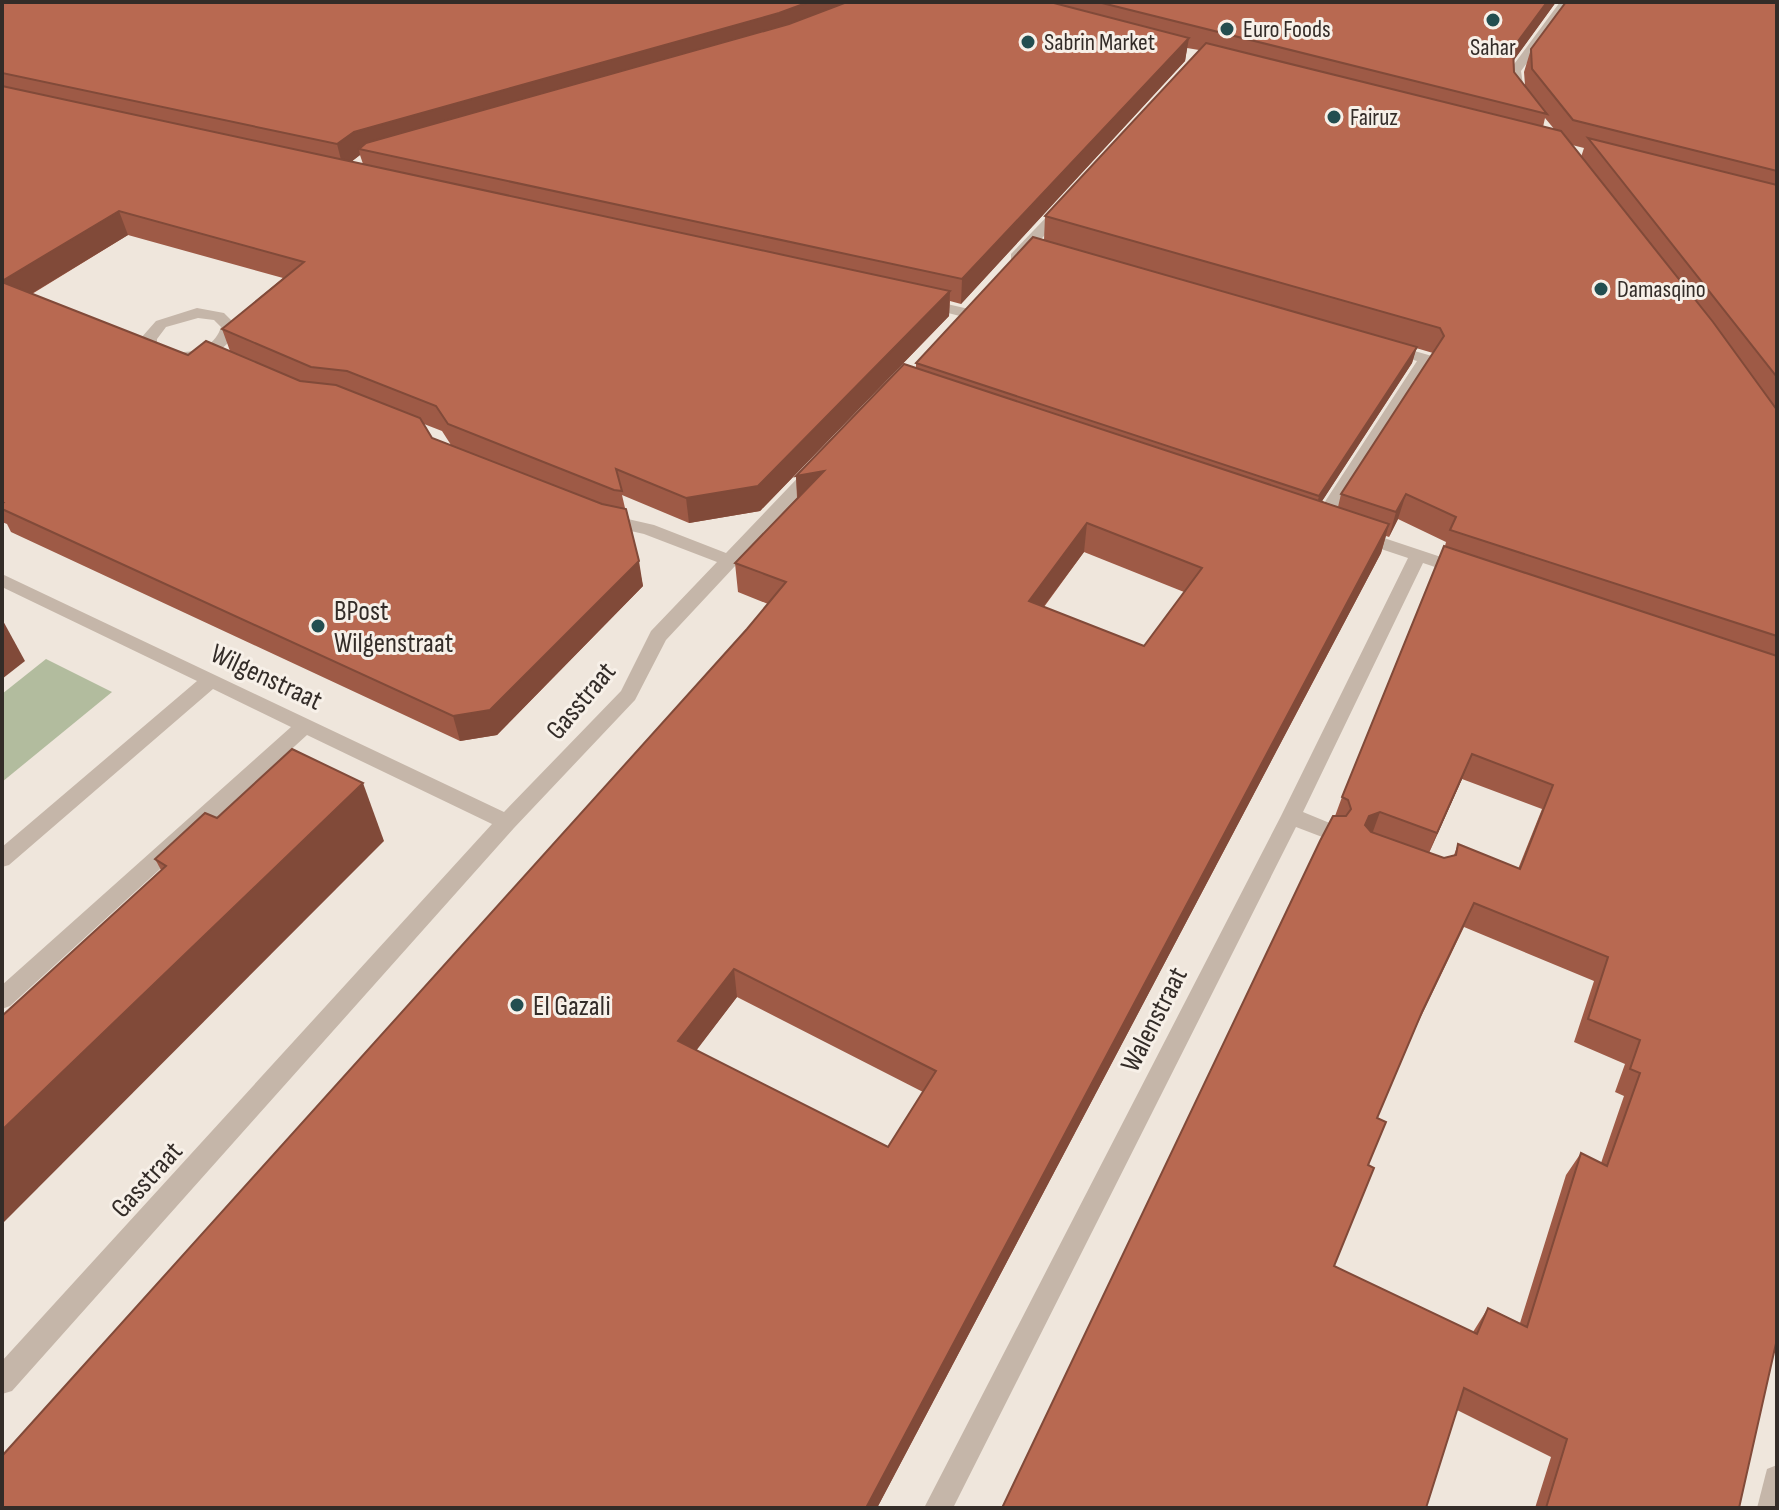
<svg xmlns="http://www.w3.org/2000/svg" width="1779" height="1510" font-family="'Sofia Sans Condensed',sans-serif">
	<rect width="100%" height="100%" fill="#efe6dc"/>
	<!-- green -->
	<path fill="#b2bc9e" d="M46 659 112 692 2 782V694Z"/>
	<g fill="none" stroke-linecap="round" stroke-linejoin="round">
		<!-- street -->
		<g fill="#c5b6a9" fill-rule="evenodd">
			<path d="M1560 2H1572L1521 71 1525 99 1515 102 1509 71Z"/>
			<path d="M1063 204 1068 205V211L1021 260H1011V254L1058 205Z"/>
			<path d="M925 299 969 309 972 312 964 317 920 306V300Z"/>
			<path d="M197 308 224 313 237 326C225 365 174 369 144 349L141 338 156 321ZM198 318 214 320 221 327C213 354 178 358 157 344V339L166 327Z"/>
			<path d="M1390 344 1432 356 1434 359 1326 527H1314L1311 523 1417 361 1385 352V346Z"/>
			<path d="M816 464 822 465 824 469 822 473 666 640 635 700 514 828 12 1391 2 1394V1361L492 824 307 735 10 1006 2 1009V985L291 727 213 689 9 865 2 867V847L197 681 2 587V574L504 812 621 691 651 631 717 562 644 534 600 524 597 520 600 516 606 514 654 525 726 553 810 465Z"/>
			<path d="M1360 530 1468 566 1471 570 1462 576 1423 563 1303 812 1337 826 1340 832 1337 838 1330 840 1296 827 953 1508H924L1281 816 1408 558 1354 540 1351 536 1354 532Z"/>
			<path d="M1777 1465V1508H1757L1767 1469Z"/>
		</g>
	</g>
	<!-- wall -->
	<g fill="#9e5a46" fill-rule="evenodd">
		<path d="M2 2H1556L1513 61 1514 72 1525 85 1524 72 1531 49 1777 2V1339L1739 1508H1535L1551 1457 1457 1410 1002 1508 1335 816 1342 797 1445 546 1446 542 1398 519 1389 537 1386 536 1381 553 877 1508H2L768 604 738 592 735 563 797 498 796 476 916 367V363L1044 240 1045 216 1199 50 1187 48 1185 61 961 304 950 301 949 316 760 511 689 523 622 495 643 586 497 735 460 741 11 532 7 524 2 522ZM1545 118 1555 130 1543 127ZM1572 145 1584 148 1581 157ZM360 155 363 164 351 162ZM128 235 283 278 222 329 230 351 188 355 32 294ZM1416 348 1433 353 1341 494 1338 507 1322 501 1412 363ZM424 424 442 431 451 445 432 438ZM1084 552 1184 592 1144 646 1044 607ZM1462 779 1542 809 1518 869 1458 844 1454 855 1444 858 1429 853ZM1464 927 1594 981 1574 1042 1625 1064 1615 1092 1624 1096 1601 1163 1581 1153 1566 1175 1520 1323 1488 1308 1473 1332 1334 1266 1368 1165 1377 1118 1416 1027ZM737 997 923 1092 888 1147 696 1050Z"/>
		<path d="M217 818 384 841 161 870 155 859Z"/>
	</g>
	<!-- shaded-wall -->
	<g fill="#814a39">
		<path d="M809 2H869L359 149 360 155 343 168 337 144 354 132Z"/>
		<path d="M1547 2H1556L1506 71 1513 48Z"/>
		<path d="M1189 38 1185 61 961 304 962 279Z"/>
		<path d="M119 211 128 235 11 306 2 286V281Z"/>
		<path d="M950 291 949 316 760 511 689 523 686 498Z"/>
		<path d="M1417 347 1412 363 1315 512 1319 496Z"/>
		<path d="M824 471 798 505 796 476Z"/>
		<path d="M1406 494 1398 519 1389 537 1396 512Z"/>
		<path d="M1087 523 1084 552 1026 630 1029 601Z"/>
		<path d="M1389 524 1381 553 877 1508H866Z"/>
		<path d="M639 561 643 586 497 735 460 741 453 716Z"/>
		<path d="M2 619 25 661 2 679Z"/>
		<path d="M1472 754 1462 779 1427 857 1437 833Z"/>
		<path d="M363 783 384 841 2 1224V1130Z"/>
		<path d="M1380 812 1371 837 1356 850 1369 816Z"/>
		<path d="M734 969 737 997 683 1068 678 1041Z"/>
	</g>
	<!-- building -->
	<g fill="#b86951" stroke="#814a39" stroke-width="2" fill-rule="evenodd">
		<path d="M2 2H809L779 13 354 132 337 144 2 73Z"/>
		<path d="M847 2H1050L1189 38 962 279 359 149 366 143 789 24Z"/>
		<path d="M1098 2H1547L1513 48 1514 72 1547 114Z"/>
		<path d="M1566 2H1777V171L1573 120 1532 69 1531 49Z"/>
		<path d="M1206 43 1561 131 1713 322 1777 410V636L1450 530 1456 517 1406 494 1396 512 1341 494 1444 336 1440 328 1045 216Z"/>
		<path d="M2 86 950 291 758 486 686 498 616 469 622 491 614 490 448 424 436 406 347 371 311 367 222 329 304 262 119 211 2 281Z"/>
		<path d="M1588 138 1777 185V377Z"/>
		<path d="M1033 237 1417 347 1319 496 916 363Z"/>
		<path d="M2 282 188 355 206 341 300 381 336 385 420 418 432 438 602 504 626 509 639 561 490 710 453 716 2 509V504L3 503H2Z"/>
		<path d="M904 364 1389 524 866 1508H2V1456L747 629 786 582 735 563 824 471 796 476ZM1087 523 1202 568 1144 646 1029 601ZM734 969 936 1071 888 1147 678 1041Z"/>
		<path d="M1444 546 1777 656V1339L1739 1508H1546L1567 1439 1464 1388 1426 1508H1002L1320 841 1333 816H1346L1351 809 1348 800 1342 797ZM1472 754 1553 785 1520 869 1458 844 1456 855 1444 858 1371 832 1365 825 1369 816 1380 812 1437 833ZM1474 903 1608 957 1588 1019 1640 1040 1630 1069 1640 1073 1607 1166 1581 1153 1527 1327 1488 1308 1477 1334 1334 1266 1374 1168 1368 1165 1386 1122 1377 1118 1422 1012Z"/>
		<path d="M292 749 363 783 2 1130V1016L166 866 155 859 205 813 217 818Z"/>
	</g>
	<!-- markers -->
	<g fill="#234e50" stroke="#f7f0e8" stroke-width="3">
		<circle cx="1493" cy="20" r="8"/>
		<circle cx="1227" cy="29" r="8"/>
		<circle cx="1028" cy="42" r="8"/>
		<circle cx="1334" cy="117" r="8"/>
		<circle cx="1601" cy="289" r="8"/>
		<circle cx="318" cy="626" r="8"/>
		<circle cx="517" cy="1005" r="8"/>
	</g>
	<g text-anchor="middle" stroke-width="6" stroke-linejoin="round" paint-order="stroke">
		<!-- far-poi labels -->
		<g font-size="24" fill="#332c28" stroke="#f7f0e8" text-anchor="start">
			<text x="1243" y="37">Euro Foods</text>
			<text x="1044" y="50">Sabrin Market</text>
			<text x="1493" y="55" text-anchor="middle">Sahar</text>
			<text x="1350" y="125">Fairuz</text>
			<text x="1617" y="297">Damasqino</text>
		</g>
		<!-- poi labels -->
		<g font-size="28" fill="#332c28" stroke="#f7f0e8" text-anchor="start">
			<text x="334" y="620">BPost<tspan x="334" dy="32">Wilgenstraat</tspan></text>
			<text x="533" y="1015">El Gazali</text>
		</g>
		<!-- street labels -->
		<g font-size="28" fill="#332c28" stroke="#f7f0e8">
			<text transform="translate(267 676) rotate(25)" y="10">Wilgenstraat</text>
			<text transform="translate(580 700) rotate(-50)" y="10">Gasstraat</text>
			<text transform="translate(1153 1019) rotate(-63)" y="10">Walenstraat</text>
			<text transform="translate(146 1179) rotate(-48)" y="10">Gasstraat</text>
		</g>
	</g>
	<!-- border -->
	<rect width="1779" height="1510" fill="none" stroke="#332c28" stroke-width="8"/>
</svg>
